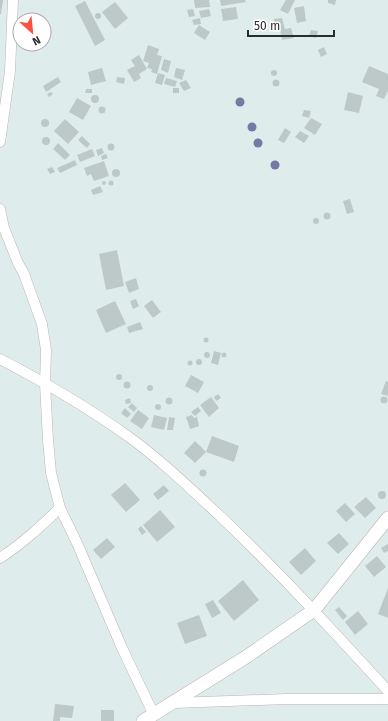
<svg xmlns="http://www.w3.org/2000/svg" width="388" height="721" font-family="'Fira Sans',sans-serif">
	<rect width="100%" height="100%" fill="#deedeb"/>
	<!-- building -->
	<g fill="#bdc9c8">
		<path d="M0 0H3L1 14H0Z"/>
		<path d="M194 0H209L210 7 195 8Z"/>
		<path d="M220 0H245L246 2 221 6Z"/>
		<path d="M286 0H295L288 14 280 10Z"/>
		<path d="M328 0H336L335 5 328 3Z"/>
		<path d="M85 1 105 40 95 46 75 6Z"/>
		<path d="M115 2 128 18 115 29 102 12Z"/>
		<path d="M304 6 306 21 297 23 294 8Z"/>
		<path d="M236 7 238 19 223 21 221 9Z"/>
		<path d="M193 9 195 16 189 17 187 10Z"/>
		<path d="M209 9 211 16 201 18 199 11Z"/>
		<circle cx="98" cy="16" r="3"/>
		<path d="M200 18 201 24 194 25 192 20Z"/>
		<path d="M282 18 285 29 291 28 294 38 282 40 280 30 276 31 274 19Z"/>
		<path d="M199 25 210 32 205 40 194 33Z"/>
		<path d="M311 30 318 31 316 38 309 36Z"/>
		<path d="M148 45 159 49 157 55 162 56 157 74 151 72 152 69 147 68 149 63 143 61Z"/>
		<path d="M324 47 327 54 321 57 318 50Z"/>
		<path d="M139 55 147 69 139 74 141 78 134 82 127 70 135 66 131 60Z"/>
		<path d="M164 59 171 61 168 73 161 70Z"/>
		<path d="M369 66 388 74V91L384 99 376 96 379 89 362 82Z"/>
		<path d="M102 68 106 81 91 85 88 72Z"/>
		<path d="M176 68 185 70 182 80 174 77Z"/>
		<circle cx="274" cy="73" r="3"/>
		<path d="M158 73 165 75 162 85 155 83Z"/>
		<path d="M58 77 61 82 46 92 43 86Z"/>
		<path d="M117 77 125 78 124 84 116 82Z"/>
		<path d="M166 78 177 81 175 87 164 84Z"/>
		<circle cx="276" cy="83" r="3.5"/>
		<path d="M186 80 191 88 184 91 179 83Z"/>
		<rect x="173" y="88" width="6" height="5"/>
		<path d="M86 89H92V93H85Z"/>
		<path d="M51 92 53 94 49 97 47 94Z"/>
		<path d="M348 92 363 96 359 113 344 110Z"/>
		<circle cx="95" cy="99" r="4"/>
		<path d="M77 98 91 106 83 120 69 112Z"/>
		<circle cx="102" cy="110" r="3.5"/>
		<path d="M304 110 311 111 309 118 302 116Z"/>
		<path d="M311 118 322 124 315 135 304 128Z"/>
		<circle cx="45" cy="123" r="4"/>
		<path d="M65 119 79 132 68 144 54 131Z"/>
		<path d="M285 128 291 132 284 143 278 140Z"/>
		<path d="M300 131 309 136 304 143 295 137Z"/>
		<path d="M82 136 90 144 87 148 78 140Z"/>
		<circle cx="46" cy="141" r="4"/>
		<path d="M58 143 70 155 65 160 53 149Z"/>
		<circle cx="111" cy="147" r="3.5"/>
		<path d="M102 148 104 153 98 156 96 150Z"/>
		<path d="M92 149 95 156 80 162 77 155Z"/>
		<path d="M106 154 108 158 102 160 101 156Z"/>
		<path d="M75 160 77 165 60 173 57 168Z"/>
		<path d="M104 161 109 176 94 181 91 174 87 176 84 168Z"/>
		<path d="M52 167 55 172 50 174 47 169Z"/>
		<circle cx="116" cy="173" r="4"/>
		<circle cx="111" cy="183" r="2.5"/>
		<circle cx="104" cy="183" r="2"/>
		<path d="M100 186 103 192 93 195 91 190Z"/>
		<path d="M350 199 354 212 347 214 343 201Z"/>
		<circle cx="327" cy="216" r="3.5"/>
		<circle cx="316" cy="221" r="3"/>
		<path d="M117 250 124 286 106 290 99 254Z"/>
		<path d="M136 278 139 289 129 293 125 282Z"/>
		<path d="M136 299 139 306 133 309 130 301Z"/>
		<path d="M152 300 161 312 153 318 144 306Z"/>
		<path d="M115 301 126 324 106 333 96 310Z"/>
		<path d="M140 322 143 329 129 333 127 327Z"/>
		<circle cx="206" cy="340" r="2.5"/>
		<path d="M214 351 221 353 218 365 211 363Z"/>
		<circle cx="207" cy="355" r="3"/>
		<circle cx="224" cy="355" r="2.5"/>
		<circle cx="199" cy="362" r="3"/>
		<circle cx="190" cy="363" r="2.5"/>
		<circle cx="119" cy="377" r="3"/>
		<path d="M191 375 204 382 198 393 185 386Z"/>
		<path d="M386 381 388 382V396L381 394Z"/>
		<circle cx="127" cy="385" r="3.5"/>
		<circle cx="150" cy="388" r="3"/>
		<path d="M218 394 221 398 216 401 214 397Z"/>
		<circle cx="384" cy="400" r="3.5"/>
		<path d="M211 397 219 408 209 417 200 405Z"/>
		<circle cx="169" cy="401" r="3.5"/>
		<path d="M130 398 131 403 126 404 125 400Z"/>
		<path d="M132 403 137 408 134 412 128 407Z"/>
		<circle cx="158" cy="407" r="3"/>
		<path d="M198 407 201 411 195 416 191 412Z"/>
		<path d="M125 408 131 414 127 418 121 413Z"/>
		<path d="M138 410 149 418 142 429 130 421Z"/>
		<path d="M154 415 167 418 164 430 151 427Z"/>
		<path d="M192 415 194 418 197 417 199 426 190 429 186 417Z"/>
		<path d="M169 417 175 418 173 430H167Z"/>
		<path d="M212 436 239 446 234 462 206 452Z"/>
		<path d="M195 441 206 452 195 463 184 453Z"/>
		<circle cx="203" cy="473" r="3.5"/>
		<path d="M125 483 140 500 126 512 111 495Z"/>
		<path d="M164 485 169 491 158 500 153 494Z"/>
		<circle cx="382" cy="495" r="4"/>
		<path d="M366 497 376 508 365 518 354 507Z"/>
		<path d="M345 503 355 514 346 522 336 511Z"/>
		<path d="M160 510 175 527 157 542 143 525Z"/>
		<path d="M141 526 146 532 142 535 138 529Z"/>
		<path d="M339 533 349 544 338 554 327 543Z"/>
		<path d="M107 538 115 547 101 559 93 550Z"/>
		<path d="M388 544V551L384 553 381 548Z"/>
		<path d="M305 548 316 561 301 575 289 562Z"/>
		<path d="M377 556 386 567 374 577 365 566Z"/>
		<path d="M243 580 259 600 234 621 218 601Z"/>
		<path d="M388 588V618L378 614Z"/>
		<path d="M213 600 221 613 212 618 205 604Z"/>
		<path d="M339 607 347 616 343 620 335 610Z"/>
		<path d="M358 611 368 624 355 635 345 622Z"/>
		<path d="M199 615 207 636 185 644 177 623Z"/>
		<path d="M55 704 74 706 72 718 60 717V721H53Z"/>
		<rect x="101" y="710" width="13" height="11"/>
	</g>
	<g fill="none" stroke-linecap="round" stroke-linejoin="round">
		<!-- street casing -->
		<g stroke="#bfb3b2" stroke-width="11">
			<g id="street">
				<path d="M0 142 10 71 13 0"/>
				<path d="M0 209 4 228 18 263 24 274 42 324 46 350 45 384 48 440 51 473 60 508 77 543 122 648 154 715"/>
				<path d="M0 359C44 382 89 408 129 437 162 461 191 489 221 517 279 572 334 632 388 691"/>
				<path d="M0 558C22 544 41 526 60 508"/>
				<path d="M174 703 286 699H388"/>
			</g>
		</g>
		<!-- secondary casing -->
		<g stroke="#bfb3b2" stroke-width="14">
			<path id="secondary" d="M143 721 246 657 314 610 388 518"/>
		</g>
		<!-- street -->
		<use href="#street" stroke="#fff" stroke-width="10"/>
		<!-- secondary -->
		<use href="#secondary" stroke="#fff" stroke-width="13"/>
	</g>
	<!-- trees -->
	<g fill="#7679a5">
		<circle cx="240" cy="102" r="4.5"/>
		<circle cx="252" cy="127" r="4.5"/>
		<circle cx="258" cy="143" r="4.5"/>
		<circle cx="275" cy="165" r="4.5"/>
	</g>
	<!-- north arrow -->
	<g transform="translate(32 32) rotate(153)"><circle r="19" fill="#ffffff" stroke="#ababab"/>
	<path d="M0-3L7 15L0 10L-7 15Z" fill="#fb513e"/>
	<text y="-6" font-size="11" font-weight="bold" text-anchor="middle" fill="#2c2c2c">N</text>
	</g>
	<!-- scale -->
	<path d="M248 30v6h86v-6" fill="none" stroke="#2c2c2c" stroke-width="2"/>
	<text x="254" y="30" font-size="12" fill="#2c2c2c" stroke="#ffffff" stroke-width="3" paint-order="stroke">50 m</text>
</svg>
